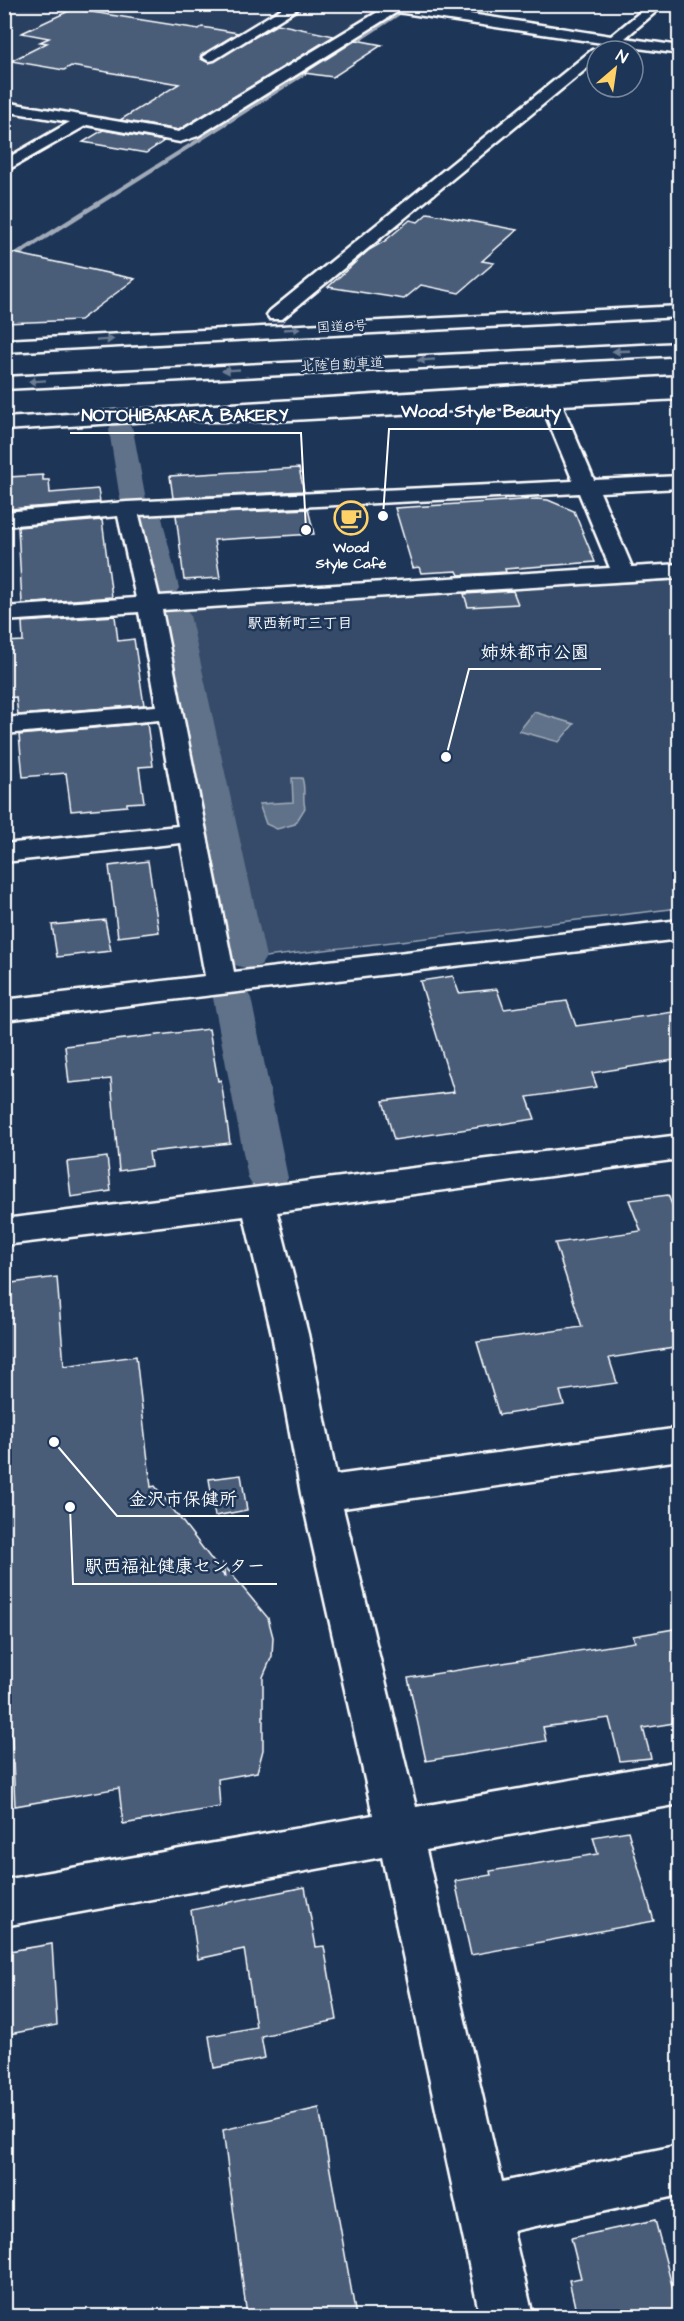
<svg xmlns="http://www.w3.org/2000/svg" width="684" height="2321" font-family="'Architects Daughter','Klee One',sans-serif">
	<rect width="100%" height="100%" fill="#1d3557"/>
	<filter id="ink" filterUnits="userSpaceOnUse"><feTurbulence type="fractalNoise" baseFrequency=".0167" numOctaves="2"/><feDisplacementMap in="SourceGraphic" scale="12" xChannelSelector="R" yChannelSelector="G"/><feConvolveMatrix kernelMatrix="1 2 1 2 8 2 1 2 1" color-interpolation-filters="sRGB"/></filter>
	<g filter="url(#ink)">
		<!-- built -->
		<path fill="#2a4161" d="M5 5H394L192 127 176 128 103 117 56 130 5 157Z"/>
		<!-- green -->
		<path fill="#364b69" stroke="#9aa5b4" stroke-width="1.5" d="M679 580V908L257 958 181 607Z"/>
		<!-- water -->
		<g fill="#617289" stroke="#a0aab8" stroke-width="1.5">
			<path d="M534 712 574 724 559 742 519 731Z"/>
			<path d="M292 778H302C306 789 302 797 305 808L295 824 277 829 266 824 259 804 293 802Z"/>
		</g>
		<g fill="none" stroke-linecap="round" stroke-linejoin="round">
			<!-- stream -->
			<g fill="#a0aab8" fill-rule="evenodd">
				<path d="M399 12 403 13 348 49 344 48Z"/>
				<path d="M318 63 320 66 8 263 4 264V260Z"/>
			</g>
			<!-- canal -->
			<g fill="#617289" fill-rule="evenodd">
				<path d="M121 423 130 425 133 430 147 505 143 511 134 513 125 511 121 505 109 430 112 425Z"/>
				<path d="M149 510 158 512 162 518 179 588 175 594 165 596 155 594 151 588 136 518 140 512Z"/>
				<path d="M176 606 186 609 190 615 266 957 261 965 248 969 235 965 230 957 162 615 166 609Z"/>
				<path d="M232 985 245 989 251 998 288 1178 282 1189 268 1193 254 1189 248 1178 213 998 219 989Z"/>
			</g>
		</g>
		<!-- building -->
		<g fill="#4a5d79" stroke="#fff" stroke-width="1.5">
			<path d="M73 9 199 29 202 27 238 33 201 55V59L209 63 278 24 334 36 179 130 120 120 179 84 71 66 64 70 11 61 47 43 40 42 49 38 22 33Z"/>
			<path d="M356 40 382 45 333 77 304 73Z"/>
			<path d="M103 130 164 141 146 153 83 142Z"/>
			<path d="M428 213 517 230 482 261 494 263 459 293 421 285 404 299 328 287 369 250 385 241 410 220 418 222Z"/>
			<path d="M4 251 135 279 80 320 5 323Z"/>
			<path d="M299 468 304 491 173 498 170 476Z"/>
			<path d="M43 475V480H49L50 493 98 489 100 502 9 509 8 477Z"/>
			<path d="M537 499 548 500 574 511 595 562 505 569 506 572 459 575 457 571 421 573 419 567 413 568 395 508Z"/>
			<path d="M308 509 314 534 214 540 220 578 184 580 176 515Z"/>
			<path d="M102 520 112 597 22 604 18 527Z"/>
			<path d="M513 591 518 604 468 607 464 594Z"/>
			<path d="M115 616 118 641 134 639 144 705 18 715 16 697 4 698V642L23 641 22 622Z"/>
			<path d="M147 723 153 766 139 767 144 802 127 803V806L71 811 66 773 23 777 19 735Z"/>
			<path d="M148 861 159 932 118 937 109 866Z"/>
			<path d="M105 920 111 951 57 957 52 925Z"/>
			<path d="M453 976 459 993 497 989 504 1009 567 1001 576 1026 680 1011V1059L592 1073 597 1087 527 1097 535 1119 394 1140 383 1101 454 1092 420 981Z"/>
			<path d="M209 1029 218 1081 221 1080 230 1143 149 1152 151 1166 119 1171 111 1079 69 1083 65 1046Z"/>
			<path d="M107 1157 111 1191 71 1197 67 1162Z"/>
			<path d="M668 1195 680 1224V1347L609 1358 617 1383 560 1391 564 1405 499 1415 477 1342 582 1327 555 1243 641 1231 629 1200Z"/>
			<path d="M57 1277 64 1366 136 1356 151 1487 155 1486 225 1577 223 1564 268 1618 273 1637 272 1656 263 1677V1750L257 1772 218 1779 220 1807 123 1824 119 1788 15 1806 12 1738 4 1715V1284Z"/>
			<path d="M241 1475 247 1510 215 1516 209 1479Z"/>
			<path d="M680 1628V1722L643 1728 651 1758 620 1761 609 1718 543 1727 546 1741 426 1761 408 1678 635 1642 633 1636Z"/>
			<path d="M628 1831 654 1921 471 1955 455 1881 491 1875 490 1871 598 1854 593 1837Z"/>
			<path d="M305 1887 316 1947 324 1946 337 2020 261 2036 265 2058 214 2068 209 2036 256 2027 244 1949 198 1959 191 1910Z"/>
			<path d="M52 1944 57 2025 4 2035V1952Z"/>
			<path d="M319 2108 356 2316H247L223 2130Z"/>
			<path d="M655 2220 680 2316H577L569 2280 581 2278 571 2238Z"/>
		</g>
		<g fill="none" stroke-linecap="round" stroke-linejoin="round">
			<!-- minor casing -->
			<g stroke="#fff" stroke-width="5">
				<g id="minor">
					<path d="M289 4H305L214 60 209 61 202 57Z"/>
					<path d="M391 4H407L611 36 650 4H665L625 38 680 46V54L617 45 609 51H597V60L282 319H270L267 315 270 311 592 50 598 49 602 43 397 12 198 136 180 142 87 125 4 172V160L70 122 4 111V102L179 132Z"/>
					<path d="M680 387V399L562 405 594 480 680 476V488L600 492 632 567 680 564V578L162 610 234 972 680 920V939L4 1020V1000L205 976 181 843 4 862V844L178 826 159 720 4 734V718L156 706 139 612 4 621V607L136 598 118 516 4 526V512L127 502 573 481 542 406 273 421H199L192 419 189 415 192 411 199 409H273ZM579 493 610 568 159 596 139 515Z"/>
					<path d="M680 1135V1159L277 1212 308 1334 336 1475 680 1428V1460L343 1508 416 1807 680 1761V1804L426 1850 502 2182 680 2145V2195L513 2231 533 2316H480L382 1857 4 1926V1880L373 1815 301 1494 272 1334 244 1216 4 1245V1219Z"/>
				</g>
			</g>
			<!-- highway casing -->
			<g stroke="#fff" stroke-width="5">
				<g id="highway">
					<path d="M680 306V317L4 352V340Z"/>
					<path d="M680 343V355L4 389V377Z"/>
					<path d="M680 376V388L4 430V418Z"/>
				</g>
			</g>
			<!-- minor -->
			<use href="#minor" fill="#1d3557" fill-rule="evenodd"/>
			<!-- highway -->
			<use href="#highway" fill="#1d3557" fill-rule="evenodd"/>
		</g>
		<!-- one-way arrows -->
		<defs><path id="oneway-solid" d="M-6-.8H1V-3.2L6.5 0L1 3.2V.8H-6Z" transform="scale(1.5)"/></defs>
		<g fill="#6c7c92">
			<use href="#oneway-solid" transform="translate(292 329) rotate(-3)"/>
			<use href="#oneway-solid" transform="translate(105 340) rotate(-4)"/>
			<use href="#oneway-solid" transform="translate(621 351) rotate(178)"/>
			<use href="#oneway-solid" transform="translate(426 360) rotate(177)"/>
			<use href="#oneway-solid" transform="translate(231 370) rotate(177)"/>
			<use href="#oneway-solid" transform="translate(37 381) rotate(176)"/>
		</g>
	</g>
	<!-- icons -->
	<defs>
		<g id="cafe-ring" transform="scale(1.725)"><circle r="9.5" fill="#1d3557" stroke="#ffd166" stroke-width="1.5"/><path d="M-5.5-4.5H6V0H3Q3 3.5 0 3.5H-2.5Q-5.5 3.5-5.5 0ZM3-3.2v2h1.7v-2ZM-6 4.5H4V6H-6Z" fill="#ffd166"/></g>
	</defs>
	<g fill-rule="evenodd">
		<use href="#cafe-ring" x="351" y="518"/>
	</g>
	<g text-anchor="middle" stroke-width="5" stroke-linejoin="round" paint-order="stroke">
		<!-- far-street labels -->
		<g font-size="14" fill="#fff" stroke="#1d3557">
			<text transform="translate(342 326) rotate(-3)" y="5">国道8号</text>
			<text transform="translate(342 364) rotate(-3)" y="5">北陸自動車道</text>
		</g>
		<!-- far-poi labels -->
		<g font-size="14" font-weight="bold" fill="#fff" stroke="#1d3557">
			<text x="351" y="552">Wood<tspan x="351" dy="16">Style Café</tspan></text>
		</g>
		<!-- far-neighbourhood labels -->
		<g font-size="15" font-weight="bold" fill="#fff" stroke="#1d3557">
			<text x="300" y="628">駅西新町三丁目</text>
		</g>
	</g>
	<!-- callouts -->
	<path fill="none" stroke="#fff" stroke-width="2" d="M383 516L389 429H573M306 530L301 433H70M446 757L469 669H601M54 1442L117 1516H249M70 1507L73 1584H277"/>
	<g fill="#fff" stroke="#1d3557" stroke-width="2">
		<circle cx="383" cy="516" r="6"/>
		<circle cx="306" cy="530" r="6"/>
		<circle cx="446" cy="757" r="6"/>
		<circle cx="54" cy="1442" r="6"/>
		<circle cx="70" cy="1507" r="6"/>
	</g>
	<g font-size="18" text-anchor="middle" font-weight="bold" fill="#fff" stroke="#1d3557" stroke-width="5" stroke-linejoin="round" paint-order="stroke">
		<text x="481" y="417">Wood Style Beauty</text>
		<text x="185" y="421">NOTOHIBAKARA BAKERY</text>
		<text x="535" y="658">姉妹都市公園</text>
		<text x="183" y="1505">金沢市保健所</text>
		<text x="175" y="1572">駅西福祉健康センター</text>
	</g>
	<!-- margin -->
	<rect width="684" height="2321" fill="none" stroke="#1d3557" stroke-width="24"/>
	<rect x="12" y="12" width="660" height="2297" fill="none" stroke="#fff" stroke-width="2" filter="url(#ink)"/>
	<!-- north arrow -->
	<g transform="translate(615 69) rotate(29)"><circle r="28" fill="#1d3557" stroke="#77869a" stroke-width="1.5"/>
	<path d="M0-4.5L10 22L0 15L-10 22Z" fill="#ffd166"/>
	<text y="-9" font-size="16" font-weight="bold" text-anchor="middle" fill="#ffffff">N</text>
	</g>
</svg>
